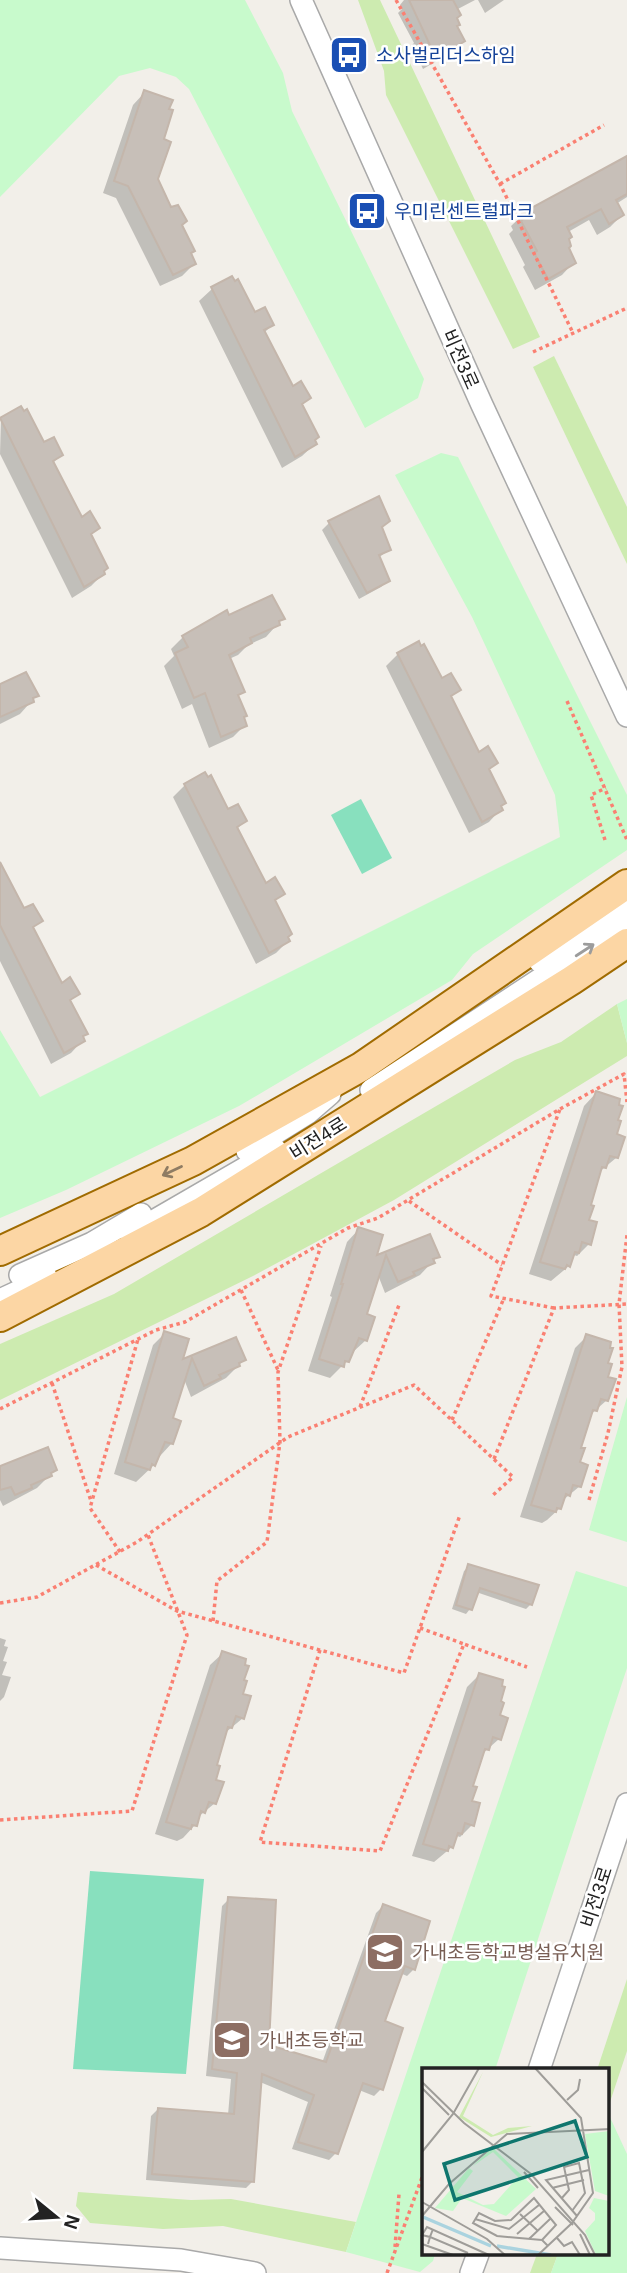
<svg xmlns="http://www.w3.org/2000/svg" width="627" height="2273" font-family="Arial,'Noto Sans KR',sans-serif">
	<rect width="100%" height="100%" fill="#f2efe9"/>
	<!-- grass -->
	<g fill="#cdebb0">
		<path d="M358 0H380L540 337 513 349 386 95 384 71Z"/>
		<path d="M554 356 627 507V564L533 367Z"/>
		<path d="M617 1004 627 1043V1056L394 1200 253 1276 0 1400V1344L114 1294 515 1060 561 1042Z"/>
		<path d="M627 1979V2051L608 2108V2070H597Z"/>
		<path d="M78 2192 191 2200 231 2199 356 2222 346 2252 223 2226 163 2229 90 2223 76 2206Z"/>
		<path d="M537 2254H558L551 2273H530Z"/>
	</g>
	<!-- park -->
	<g fill="#c8facc">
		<path d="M0 0H245L283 73 292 111 424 379 418 398 365 428 189 89 176 77 150 68 119 76 0 197Z"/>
		<path d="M441 453 458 457 627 795V850L473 954 452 980 239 1106 66 1190 0 1218V1030L40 1097 560 837 555 795 472 617 395 475Z"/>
		<path d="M627 999V1043L617 1004Z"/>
		<path d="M627 1397V1542L589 1530Z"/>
		<path d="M576 1571 627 1587V1668L495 2070H424V2254H435L433 2261 420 2272 346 2252Z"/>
		<path d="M608 2113 627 2154V2273H551L558 2254H608Z"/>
	</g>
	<!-- pitch -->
	<g fill="#88e0be">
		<path d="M361 799 392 858 362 874 331 815Z"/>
		<path d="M90 1871 204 1879 186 2074 73 2069Z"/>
	</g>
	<!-- shadow -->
	<g fill="#0003">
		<path d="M404 0H475L456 10 455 27 463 41 450 53 423 69 412 45 414 43 398 13 402 9 400 5Z"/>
		<path d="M478 0H504L485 13Z"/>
		<path d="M145 92 161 140 157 179 180 225 194 264 182 276 160 286 116 198 103 193 133 105Z"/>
		<path d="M627 169V197L616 204 622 215 610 227 597 235 589 220 568 232 567 248 574 262 562 275 535 290 523 267 525 265 509 234 513 230 511 226 524 214Z"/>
		<path d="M232 278 254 315 272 325 264 333 292 389 309 397 301 406 315 444 302 456 282 468 199 301 212 289Z"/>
		<path d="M1 419 61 455 53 463 81 519 98 527 90 536 103 574 91 586 72 598 0 454Z"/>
		<path d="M329 523 380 528 389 550 378 558 388 580 381 587 359 599 322 530Z"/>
		<path d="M228 617 283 618 266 637 248 645 238 655 229 659 243 691 237 697 245 725 233 737 209 748 192 704 182 709 164 666 174 656 171 649 183 637Z"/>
		<path d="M398 654 459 690 450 698 479 755 496 763 487 771 501 809 489 822 469 833 386 666Z"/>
		<path d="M0 686 37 695 20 714 0 724Z"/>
		<path d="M185 785 245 821 237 829 266 886 282 894 274 902 288 941 276 953 256 964 173 797Z"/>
		<path d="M0 874 23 911 41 921 32 929 61 985 78 993 69 1002 86 1033 82 1037 83 1040 71 1053 51 1064 0 961Z"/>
		<path d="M596 1093 615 1135 616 1158 598 1173 587 1221 589 1244 577 1256 574 1255 569 1266 551 1281 529 1274 584 1106Z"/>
		<path d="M359 1229 374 1258 429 1236 438 1256 420 1275 385 1293 378 1275 364 1315 366 1340 353 1352 351 1351 347 1361 330 1378 308 1371 332 1297 330 1296 347 1242Z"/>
		<path d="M165 1333 180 1362 235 1339 244 1360 226 1378 191 1397 184 1379 171 1419 172 1443 160 1456 157 1455 154 1465 136 1482 114 1474 153 1345Z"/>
		<path d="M587 1336 606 1364 607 1400 589 1416 579 1449 580 1486 562 1501 560 1508 547 1520 542 1523 520 1517 575 1348Z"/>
		<path d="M0 1468 55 1470 37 1488 3 1506 0 1500Z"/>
		<path d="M469 1566 531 1604 526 1609 476 1592 470 1609 466 1614 452 1609 464 1571Z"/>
		<path d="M0 1638 6 1640 4 1646 8 1647 3 1661 7 1662 2 1675 11 1677 4 1697 0 1701Z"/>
		<path d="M223 1653 241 1695 243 1718 225 1733 215 1766V1803L197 1818 195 1825 183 1838 177 1841 155 1834 210 1665Z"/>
		<path d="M479 1675 498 1716 499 1739 481 1755 471 1788 472 1825 460 1837 457 1836 452 1847 434 1862 412 1856 467 1687Z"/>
		<path d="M229 1899 267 2046 322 2063 376 1913 383 1906 414 1969 407 1976 400 1973 383 2022 381 2089 374 2096 359 2090 336 2153 329 2160 292 2149 308 2102 260 2082 253 2181 246 2188 146 2180 151 2116 158 2109 228 2115 231 2079 206 2076 222 1906Z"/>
	</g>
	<!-- building -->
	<g fill="#c7bfb8" stroke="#c4b6ab" stroke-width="2">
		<path d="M409 0H453L461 15 457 18 460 25 457 26 465 41 436 58Z"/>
		<path d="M144 90 173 100 169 109 173 110 164 139 171 142 158 179 171 207 178 205 187 221 182 225 195 251 191 253 196 264 173 275 128 186 114 181Z"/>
		<path d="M627 156V194L616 200 624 215 609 224 601 209 567 227 572 237 569 239 571 246 569 248 576 263 548 279 534 253 537 251 521 221 525 217 522 213Z"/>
		<path d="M232 276 235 281 238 279 255 312 265 307 274 325 264 330 293 386 301 381 311 398 302 404 319 437 315 440 317 444 295 457 211 287Z"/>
		<path d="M21 406 24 411 27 409 44 442 54 437 63 455 53 461 82 517 90 511 100 528 91 534 108 568 104 571 105 574 84 587 0 418Z"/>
		<path d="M379 496 390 521 382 527 391 550 379 555 390 581 367 593 328 521Z"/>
		<path d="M272 595 285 619 279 621 280 625 250 638 252 643 229 655 245 692 238 695 247 716 244 717 247 726 221 737 205 693 194 698 175 653 188 647 182 636 227 610 229 615Z"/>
		<path d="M419 641 421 646 424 644 442 678 451 673 461 690 451 696 479 752 488 746 498 763 489 769 506 803 501 806 503 810 482 822 397 653Z"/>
		<path d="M26 672 39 696 33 698 34 702 0 717V684Z"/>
		<path d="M205 772 208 777 211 775 228 809 238 804 247 821 237 827 266 883 275 877 285 894 275 900 292 934 288 937 290 941 269 953 184 784Z"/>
		<path d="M0 862 24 908 33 904 43 921 33 927 62 983 70 977 80 994 70 1000 88 1034 83 1036 85 1041 64 1053 0 925Z"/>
		<path d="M596 1091 620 1099 619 1105 623 1106 618 1120 621 1121 617 1134 625 1137 618 1158 610 1156 606 1168 602 1167 591 1205 594 1206 589 1220 597 1222 591 1245 582 1242 579 1253 575 1252 570 1267 567 1265 565 1269 540 1262Z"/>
		<path d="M358 1227 383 1235 377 1255 430 1234 440 1257 433 1259 435 1263 413 1272 415 1275 398 1282 386 1255 367 1314 375 1317 367 1341 359 1338 349 1362 345 1361 344 1367 319 1359 343 1284H341Z"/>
		<path d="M164 1331 189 1339 183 1359 236 1337 246 1360 239 1363 240 1366 219 1375 221 1378 204 1386 192 1358 173 1418 181 1421 173 1444 165 1442 155 1466 152 1464 150 1470 125 1462Z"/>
		<path d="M586 1334 611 1342 610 1348H613L608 1363 612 1364 608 1377 616 1379 608 1401 601 1399 597 1411 593 1410 581 1448H585L580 1462 588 1465 581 1487 573 1485 570 1496 566 1494 561 1509 557 1508 556 1512 531 1505Z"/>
		<path d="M48 1447 57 1470 51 1473 52 1476 31 1485 32 1488 15 1495 11 1487 0 1490V1466Z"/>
		<path d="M468 1564 539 1585 532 1605 480 1588 472 1610 456 1605Z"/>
		<path d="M222 1651 246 1659 245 1665 249 1666 244 1680 247 1681 243 1694 251 1696 244 1719 236 1716 232 1728 228 1727 217 1765 220 1766 216 1780 224 1782 216 1804 209 1802 205 1813 201 1811 197 1826 192 1825 191 1829 166 1822Z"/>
		<path d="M479 1673 503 1680 502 1686 505 1687 501 1701 504 1703 500 1715 508 1718 501 1740 493 1737 489 1750 485 1749 473 1786 477 1787 472 1801 480 1803 474 1826 465 1823 462 1834 458 1833 453 1848 449 1846 448 1851 423 1844Z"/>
		<path d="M228 1897 276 1900 269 2045 326 2062 383 1904 430 1921 415 1970 405 1966 385 2021 403 2028 383 2090 363 2083 338 2154 298 2142 314 2095 262 2074 254 2182 152 2174 158 2108 234 2114 237 2073 212 2069Z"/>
	</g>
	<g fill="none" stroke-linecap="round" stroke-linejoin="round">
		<!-- minor casing -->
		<g stroke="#a9a9a9" stroke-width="24">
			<g id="minor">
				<path d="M301 0 482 405 627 716"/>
				<path d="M539 961 627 902"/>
				<path d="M371 1090 627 922"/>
				<path d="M247 1151 308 1113 330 1094"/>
				<path d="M131 1234 276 1150"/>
				<path d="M20 1275 92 1243 141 1214"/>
				<path d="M2 1299 47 1278"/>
				<path d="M539 2070 627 1804"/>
				<path d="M0 2248 181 2260 255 2273"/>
				<path d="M471 2273 478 2254"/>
			</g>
		</g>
		<!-- major casing -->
		<g stroke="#a06b00" stroke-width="32">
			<g id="major">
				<path d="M0 1251 193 1161 361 1067 627 884"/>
				<path d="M0 1317 201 1212 572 980 627 943"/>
			</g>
		</g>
		<!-- path -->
		<g stroke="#fa8072" stroke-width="3.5" stroke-dasharray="3.5 3.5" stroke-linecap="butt">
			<path d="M396 0 500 184 573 333"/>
			<path d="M500 184 604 125"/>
			<path d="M533 352 627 308"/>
			<path d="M567 701 627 840"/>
			<path d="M605 840 591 795 606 788"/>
			<path d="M409 1201 502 1265"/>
			<path d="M241 1290 278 1370"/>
			<path d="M554 1308 491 1296 560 1109"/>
			<path d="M52 1383 91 1501"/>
			<path d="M360 1407 399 1305"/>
			<path d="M0 1409 156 1330 185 1322 348 1228 378 1218 560 1109 624 1074 627 1102"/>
			<path d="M452 1420 504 1298"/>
			<path d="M494 1459 554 1308 627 1304"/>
			<path d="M589 1500 608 1433 622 1367 619 1304 627 1235"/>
			<path d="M120 1552 90 1508 138 1339"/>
			<path d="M96 1565 177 1611 404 1673 460 1515"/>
			<path d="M0 1603 37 1597 137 1542 288 1437 414 1385 513 1477 492 1496"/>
			<path d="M213 1621 217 1581 267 1542 280 1442 278 1372 321 1246"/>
			<path d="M420 1628 464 1644"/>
			<path d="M320 1650 260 1842 380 1851 464 1644 527 1667"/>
			<path d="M0 1820 132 1811 187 1635 148 1535"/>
			<path d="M395 2247 399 2194"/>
			<path d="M387 2273 424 2172"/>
		</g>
		<!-- minor -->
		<use href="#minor" stroke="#fff" stroke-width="21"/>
		<!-- major -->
		<use href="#major" stroke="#fcd6a4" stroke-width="28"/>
	</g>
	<!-- one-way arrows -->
	<defs><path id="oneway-shaft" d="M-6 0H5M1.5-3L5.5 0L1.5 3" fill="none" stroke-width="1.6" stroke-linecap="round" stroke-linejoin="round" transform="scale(1.75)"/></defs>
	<use stroke="#9c9c9c" href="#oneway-shaft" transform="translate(585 950) rotate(-33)"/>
	<use stroke="#8f7c63" href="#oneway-shaft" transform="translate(172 1171) rotate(155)"/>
	<!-- icons -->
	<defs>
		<g id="bus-square" transform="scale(2.0125)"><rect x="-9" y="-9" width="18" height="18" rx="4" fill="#1a4fb4" stroke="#fff"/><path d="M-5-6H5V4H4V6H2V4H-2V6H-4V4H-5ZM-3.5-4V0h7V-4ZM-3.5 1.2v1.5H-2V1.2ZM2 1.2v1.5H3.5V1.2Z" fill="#fff"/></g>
		<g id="school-square" transform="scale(2.0125)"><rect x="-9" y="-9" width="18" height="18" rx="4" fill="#8d6e63" stroke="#fff"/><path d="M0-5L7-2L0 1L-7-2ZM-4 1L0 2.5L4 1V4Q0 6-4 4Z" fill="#fff"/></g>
	</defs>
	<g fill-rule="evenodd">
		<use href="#bus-square" x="349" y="55"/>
		<use href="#bus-square" x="367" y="211"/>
		<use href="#school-square" x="385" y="1952"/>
		<use href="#school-square" x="232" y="2040"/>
	</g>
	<g text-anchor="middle" stroke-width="5" stroke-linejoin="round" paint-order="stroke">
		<!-- transit labels -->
		<g font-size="19" fill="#164399" stroke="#fff" text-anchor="start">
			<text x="376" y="62">소사벌리더스하임</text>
			<text x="394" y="218">우미린센트럴파크</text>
		</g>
		<!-- street labels -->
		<g font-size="19" fill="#222" stroke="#fff">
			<text transform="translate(461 359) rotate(66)" y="7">비전3로</text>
			<text transform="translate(318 1138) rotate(-32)" y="7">비전4로</text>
			<text transform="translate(596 1897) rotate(-72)" y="7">비전3로</text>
		</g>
		<!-- education labels -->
		<g font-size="19" fill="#785e54" stroke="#fff" text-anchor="start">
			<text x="412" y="1959">가내초등학교병설유치원</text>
			<text x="259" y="2047">가내초등학교</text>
		</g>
	</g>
	<!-- overview -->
	<g transform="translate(422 2068)">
		<rect width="187" height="187" fill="#f2efe9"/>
		<path d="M61 4 41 48 71 67 86 60 110 58 69 69 37 49Z" fill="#cdebb0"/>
		<path d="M187 63V128L173 123 163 66ZM70 79 114 121 84 148 40 130 31 143 13 140 47 100 51 103 35 124 61 137 72 136 96 109 71 84 51 98ZM172 130 187 133V187H174L163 163 173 152V145L167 140Z" fill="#c8facc"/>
		<path fill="none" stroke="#aad3df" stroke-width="3.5" d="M1 149 69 178M75 178 129 187"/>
		<path fill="none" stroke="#9f9d99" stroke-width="2" d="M113 0 159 50 171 125 150 155 116 187M0 14 42 55 109 106 163 167 173 187M0 20 27 47M145 32 156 22 158 11M0 84 31 46 57 0M102 104 116 120M130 120 162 112M139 131 147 122 142 99 157 95 163 125 150 143M0 134 65 171 83 187M133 139 151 157M98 146 116 163M0 148 27 116 85 66 188 61M155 148 124 112 167 102M53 151 87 161 117 137M11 161 8 169 46 185M95 166 122 143M158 166 168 187M135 170 142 178 150 174 158 187M107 171 128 151M120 172 75 168 51 155 57 145 73 153 89 152 112 130 134 157 120 172 126 178M0 176 31 187M6 176 8 169 0 167 5 159 67 187"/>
		<path fill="#0f766e" fill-opacity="0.15" stroke="#0f766e" stroke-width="3.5" d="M153 53 165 89 33 132 22 96Z"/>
		<rect width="187" height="187" fill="none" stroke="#222" stroke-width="3.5"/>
	</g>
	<!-- north arrow -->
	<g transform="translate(56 2217) rotate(108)" stroke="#ffffff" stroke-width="5" paint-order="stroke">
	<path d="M0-5L12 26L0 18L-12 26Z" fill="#222222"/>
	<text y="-10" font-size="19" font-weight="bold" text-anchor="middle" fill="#222222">N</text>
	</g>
</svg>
